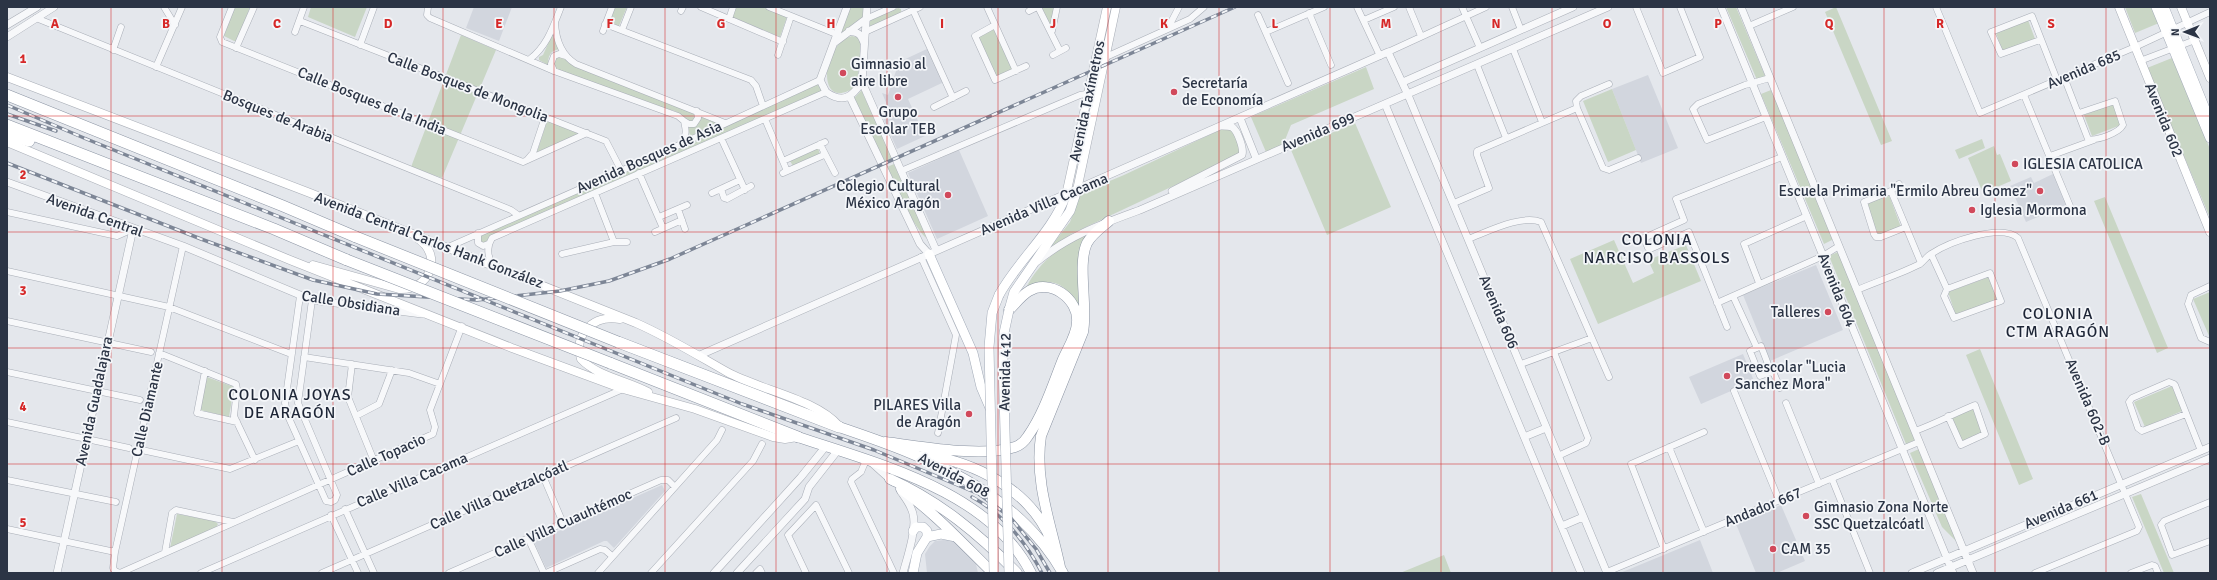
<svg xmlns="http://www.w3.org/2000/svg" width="2217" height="580" font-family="Signika,sans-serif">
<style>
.built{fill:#d2d6de}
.green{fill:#c9d6c5}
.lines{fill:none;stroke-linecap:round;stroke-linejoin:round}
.minor-casing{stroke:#a9aeb7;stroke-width:7}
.tertiary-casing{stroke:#a9aeb7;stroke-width:8}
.secondary-casing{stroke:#a9aeb7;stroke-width:9}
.primary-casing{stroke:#a3abb8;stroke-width:10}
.trunk-casing{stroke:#8b94a3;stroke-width:11}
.motorway-casing{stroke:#8b94a3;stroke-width:12}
.minor{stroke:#f7f8fa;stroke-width:6}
.tertiary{stroke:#f7f8fa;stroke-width:7}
.secondary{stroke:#fff;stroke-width:8}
.primary{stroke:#fff;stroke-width:9}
.trunk{stroke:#fff;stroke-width:10}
.motorway{stroke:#fff;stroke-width:11}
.rail-casing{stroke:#7d8696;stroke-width:3.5}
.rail{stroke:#f4f6f9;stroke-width:2;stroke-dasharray:6;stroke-linecap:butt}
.primary-bridge-casing{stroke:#a3abb8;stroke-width:10;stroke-linecap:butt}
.motorway-bridge-casing{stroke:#8b94a3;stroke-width:12;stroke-linecap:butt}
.primary-bridge{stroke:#fff;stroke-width:9}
.motorway-bridge{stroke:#fff;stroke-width:11}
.grid{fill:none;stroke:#d62828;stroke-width:1;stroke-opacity:0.55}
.poi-dot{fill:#d1495b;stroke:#f4f6f9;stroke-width:1.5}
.labels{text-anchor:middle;stroke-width:3.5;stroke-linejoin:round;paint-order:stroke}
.poi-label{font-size:15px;fill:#2b3445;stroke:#f4f6f9;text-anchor:start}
.street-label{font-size:15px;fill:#2b3445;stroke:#f4f6f9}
.neighbourhood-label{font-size:16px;letter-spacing:1px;fill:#1d2536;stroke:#f4f6f9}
.grid-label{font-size:13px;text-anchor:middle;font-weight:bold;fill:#d62828;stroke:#f4f6f9;stroke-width:3.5;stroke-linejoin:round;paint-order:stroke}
</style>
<rect width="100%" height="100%" fill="#e4e7ec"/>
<path class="built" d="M474,7H512L499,41L466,28Z
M929,48L944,82L908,99L925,136L897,149L879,109L887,105L882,93L888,95L899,62Z
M1648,75L1678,148L1641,163L1612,89Z
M959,150L988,216L937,239L908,173Z
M2055,173L2068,204L2026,222L2010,186L2031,177L2034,183Z
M1816,265L1843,330L1770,361L1743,295Z
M1743,354L1754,381L1701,404L1689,377Z
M662,485L665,491L614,548L607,541H604L546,568L534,542Z
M1781,505L1805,561L1777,573H1756L1736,524Z
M944,540H951L965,550L976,564L978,573H927L925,554L930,546L935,541Z
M1700,540L1713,573H1620Z"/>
<path class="green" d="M235,7H250L237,41H234L224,36Z
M311,7H367L355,37L308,17Z
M614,7H627L619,26L608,22Z
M735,7C753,7 772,6 787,17L780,37L732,17Z
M849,7H864L863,17L839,36Z
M1045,7H1055L1052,23L1049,25L1041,9Z
M1726,7H1736L1765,76L1757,80Z
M1836,7L1892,141L1881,145L1825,12Z
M2125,7H2153L2159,23L2135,33Z
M898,8L901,9V14L868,28L867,22Z
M2028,20L2035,39L2003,52L1996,33Z
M996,27L1015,71L997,79L977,36Z
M461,35L496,50L442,178L411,167Z
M552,35L559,49C550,51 548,56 548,65L539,60V57L543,55Z
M852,36L857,37L860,42C860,55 860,71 856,83C855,87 851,90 848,91C817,105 822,44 852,36Z
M558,57L564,58L573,66L693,113L696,117L694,121H688C683,116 676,109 668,110L554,68L553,61Z
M2172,58L2210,149V218L2147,68Z
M1366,67L1374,89L1291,125L1283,145L1266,152L1251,117Z
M819,83L822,91L496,234L489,237L486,244L482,245L478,236Z
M863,89V94L893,158L884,163L854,98Z
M1612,89L1636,150L1608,162L1583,101Z
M1771,90L1834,239L1824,244L1761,94Z
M2113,104L2121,125L2092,136L2084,115Z
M702,116L719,124L690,136L688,127L696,125Z
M547,121L580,134L537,152Z
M1355,123L1391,207L1327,235L1291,150Z
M1226,127L1233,129L1241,152L1237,156L1071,234L1048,250L1070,222L1081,193L1124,175Z
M1982,139L1985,148L1959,159L1955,150Z
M1994,146L1997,155L2000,154L2011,181L1983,193L1968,158Z
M818,148L820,154L793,166L790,161Z
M894,164L925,232L926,238C910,221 896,189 887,167Z
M1889,195L1901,227L1878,235L1866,204Z
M2105,197L2168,348L2157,353L2094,201Z
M1092,231L1082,308L1078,310C1069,284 1051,275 1026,288C1041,258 1063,246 1092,231Z
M1614,240L1633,283L1654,273L1648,260L1686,245L1701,281L1598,324L1570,259Z
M1838,252L1915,440L1906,444L1829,256Z
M1989,277L1997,300L1956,316L1948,292Z
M2210,292V338L2193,299Z
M1980,349L2033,479L2019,485L1966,355Z
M207,377L234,387L229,417L200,410Z
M2172,386L2182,411L2145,427L2134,402Z
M1974,407L1984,433L1961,442L1950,417Z
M1919,449L1956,541L1942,527L1910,453Z
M2141,494L2174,573H2164L2132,497Z
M177,514L215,521L218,524L216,528L170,548Z
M1444,555L1451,573H1400Z"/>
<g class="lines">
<g class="minor-casing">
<path id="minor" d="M164,7L175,25
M232,7L220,37L222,42L523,162L587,133
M428,7L427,15L430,18L554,71L678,116L684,121C686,130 687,135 682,143
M701,7L783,42
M769,7L836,34
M987,7L1016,71
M1038,7L1060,51
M1357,7L1380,56
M1409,7L1421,36
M1462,7L1480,48
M1512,7L1521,30
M1636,7L1663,73L1700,57L1680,7
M1936,7L1980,113L2135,47L2210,12
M913,10L953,98
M681,11L683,7
M1029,11L1037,7
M1309,13L1331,65
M1258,15L1288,83
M36,18L511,210L518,215
M729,19L733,7
M866,19L893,7
M1364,20L1394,7
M300,21L606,141L621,170
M555,23C556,40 561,55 576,64L725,123
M605,24L751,80L756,86L763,106
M995,25L975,36L995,80L1026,66
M1749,26L1793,7
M1168,28L1179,7
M622,30L631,7
M603,31L612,7
M1052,31L1057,7
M295,32L304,7
M865,32L920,7
M1266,32L1324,7
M2040,40L2001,54L1991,32L2032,16L2057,80
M360,45L374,7
M236,48L254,7
M1513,49L1542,122
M113,50L121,27
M1388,52L1486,7
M778,55L791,16
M1053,55L1066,48
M1106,57L1190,19L1204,7
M530,59C547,46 553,27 561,7
M2140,61L2195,40
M1477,65L1506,138
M156,67L182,7
M554,71L551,64L554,56L559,54L566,56
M2064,77L2088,139C2097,141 2119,133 2123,125L2115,101L2079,113
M1609,84L1581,96L1576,101L1577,108L1603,168L1609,170L1638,158
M2024,95L2070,206
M934,107L966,91
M1766,117L1707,140L1693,109L1698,104L1745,85L1770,78
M765,119L787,171
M684,121L689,124H694L698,118L697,111
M721,138L745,190
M820,144L835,173
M2050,156L2094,140
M527,160L533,153L545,117
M783,161L825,142
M901,171L1080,95L1098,92
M639,173L663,228
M783,173L824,155
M1899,184L1891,191L1921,263
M721,189L724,198L727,199L751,186
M1891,191L1864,202L1874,234L1876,237H1881L1906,227
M595,193L614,242
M712,193L740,180
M1454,203L1489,188L1477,155V151L1577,108
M678,209L685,229
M7,212L117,236L133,229
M659,217L687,205
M655,232L682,220
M478,233V243L483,246L488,244
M1468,239C1487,232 1522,214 1541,222L1609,377
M183,246L115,552L113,568L115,571L120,573L433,434L435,427L430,410L462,326
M446,248L666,151L820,80
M562,254L614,242H627
M1931,254L1947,289
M921,257L956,335L938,433
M492,266C488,255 486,248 492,238L826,92
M7,271L169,307L291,354
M1990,273L2001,301L1954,318L1944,296L1947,289Z
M1759,283L1744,244L1807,216
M2210,286L2191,295L2188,304L2201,338L2210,342
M1857,290C1878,281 1900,274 1920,264C1924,261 1927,256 1931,254C1949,242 2001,223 2018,238L2139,527L2137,531L2035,573
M300,296L285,403L288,416L326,501L331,502L335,500L337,495L298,403L312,300
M1733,296L1757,348
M1717,303L1823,256L1839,246
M7,321L151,352
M1727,327L1689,232L1650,249L1648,248L1644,238L1684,220L1676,199L1782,157
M1761,346L1771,372L1760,376L1750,351Z
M1554,352L1588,438L1586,443L1558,456
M159,353L236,384L237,389L234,416L255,460
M304,357L409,373L440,384
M352,364L348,397L374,461
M1521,364L1592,338
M205,371L197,413L237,422
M7,372L140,400
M1771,372L1774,374L1780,388
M1734,391L1779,500
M1786,403L1819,484
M2186,414L2142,431L2138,428L2129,402L2132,398L2169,382L2174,384L2175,385L2201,451
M356,416L379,404L392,370
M7,422L129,448
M1915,431C1935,424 1955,413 1975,405L1985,434L1961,445L1948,416
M1669,447L1704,532
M137,449L230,469L299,441
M866,460L861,472L852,479L851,482L894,573
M543,476L563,523
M1832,479L1870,573
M7,480L116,502
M2210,502L2164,521L2161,525L2172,555L2210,541
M345,509L374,573
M331,515L358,573
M7,529L115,552
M528,538L544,573
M1664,549L1631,464L1704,432
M165,552L172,513L176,510L233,522
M1607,572L1919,442
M201,573L623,389
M322,573L676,418
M449,573L661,480H668L675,487
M546,573L600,549L605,550L612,556
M598,573L717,440L722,430
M651,573L753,461L762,444
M756,573L760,569L762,573
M806,573L788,535L816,505L849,573
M2131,573L2152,565L2155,566L2158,573"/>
</g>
<g class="tertiary-casing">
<path id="tertiary" d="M847,7L820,80L826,92C843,104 852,97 862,82
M867,7L862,82L936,250
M1721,7L1953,573
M1741,7L1973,573
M7,25L37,7
M849,31C858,32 861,34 864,43
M7,37L54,7
M834,43L866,19
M1403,82L1573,7
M850,97L920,244L929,254
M1385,104L1581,573
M1240,118L1256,158
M7,182L183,246L312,300L422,314
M1172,191L1242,155C1244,149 1238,131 1232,127C1229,126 1225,126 1222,126
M1038,261C1070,235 1102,224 1140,210L1608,7
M700,355L1388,52L1408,95L1607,573
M1524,437L1546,428
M873,464L893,482
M901,492C906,499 911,505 913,514C917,529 907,558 903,573
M1562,526L1583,517
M57,573L133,229
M714,573L801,477L826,446
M737,573L805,499L809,487L838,450
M1912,573L2210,447
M1937,573L2210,458"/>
</g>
<g class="secondary-casing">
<path id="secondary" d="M2119,7L2210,232
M2181,7L2210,78
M7,77L310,193L636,323C668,337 697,355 727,372C760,390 816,399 839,426
M7,142L290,260L512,348L623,389L695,409L773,437L785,439L797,437
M1077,190L1116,7
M1066,195L1107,7
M313,265L399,289C430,291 444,255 417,238
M620,319C594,314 573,334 581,359C598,377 626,380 648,392"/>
</g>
<g class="primary-casing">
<path id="primary" d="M2156,7L2210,138
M2164,7L2210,121
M929,254L973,353L981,387L990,408
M999,295C1018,260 1052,233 1066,195
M1009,310L1014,292L1070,211L1077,190
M913,531L916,527H923L927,531V537
M913,573L917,553L927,537L941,534L956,537"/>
</g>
<g class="trunk-casing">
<path id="trunk" d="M839,427C925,456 1016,490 1063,573
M798,437C878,464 990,491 1031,573
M885,442C920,446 982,458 1015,447C1021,445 1025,441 1028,436C1044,413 1053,384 1063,359C1068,348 1077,334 1077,322C1079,299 1050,278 1029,291C1022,295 1015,304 1009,310
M924,455C976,462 1030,490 1051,540
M890,479C939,501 979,534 1017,573
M901,489C935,513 963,544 993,573
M1060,567C1051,524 1034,481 1041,436L1083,332C1088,306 1077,264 1087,243C1092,234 1101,228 1109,221"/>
</g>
<g class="motorway-casing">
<path id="motorway" d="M7,95L283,206L356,237
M7,125L274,229L347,260
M7,134L29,141
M618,342L839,427
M610,363L798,437"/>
</g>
<use href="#minor" class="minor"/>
<use href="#tertiary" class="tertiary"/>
<use href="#secondary" class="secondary"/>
<use href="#primary" class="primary"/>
<use href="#trunk" class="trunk"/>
<use href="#motorway" class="motorway"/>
<g class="rail-casing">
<path id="rail" d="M7,105L84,138L742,404L874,450L955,484L979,494L1010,517L1036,549L1050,573
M7,114L56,131
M7,163L201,239L313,280L377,294L477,300L560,291L609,281L670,259L1235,7
M972,497C1002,513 1026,542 1042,573"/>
</g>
<use href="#rail" class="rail"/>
<g class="primary-bridge-casing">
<path id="primary-bridge" d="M994,573L989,347L992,313L999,295
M1009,573L1003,360L1004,333L1009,310"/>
</g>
<g class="motorway-bridge-casing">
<path id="motorway-bridge" d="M356,237L618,342
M347,260L610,363"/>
</g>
<use href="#primary-bridge" class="primary-bridge"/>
<use href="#motorway-bridge" class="motorway-bridge"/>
</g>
<path class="grid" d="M111,7V573M222,7V573M333,7V573M443,7V573M554,7V573M665,7V573M776,7V573M887,7V573M998,7V573M1108,7V573M1219,7V573M1330,7V573M1441,7V573M1552,7V573M1663,7V573M1774,7V573M1884,7V573M1995,7V573M2106,7V573M7,116H2210M7,232H2210M7,348H2210M7,464H2210"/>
<g class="poi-dot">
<circle cx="843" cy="73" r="4"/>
<circle cx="1174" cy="92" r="4"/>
<circle cx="898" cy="97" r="4"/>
<circle cx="2015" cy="164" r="4"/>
<circle cx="2040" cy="191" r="4"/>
<circle cx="948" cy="195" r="4"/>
<circle cx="1972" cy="210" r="4"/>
<circle cx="1828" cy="312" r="4"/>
<circle cx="1727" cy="376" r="4"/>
<circle cx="969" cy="414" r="4"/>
<circle cx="1806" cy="516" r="4"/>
<circle cx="1773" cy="549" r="4"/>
</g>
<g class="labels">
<g class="poi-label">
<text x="851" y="69">Gimnasio al<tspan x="851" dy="17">aire libre</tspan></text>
<text x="1182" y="88">Secretaría<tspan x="1182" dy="17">de Economía</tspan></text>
<text x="898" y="117" text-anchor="middle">Grupo<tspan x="898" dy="17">Escolar TEB</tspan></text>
<text x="2023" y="169">IGLESIA CATOLICA</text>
<text x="940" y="191" text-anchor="end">Colegio Cultural<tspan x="940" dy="17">México Aragón</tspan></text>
<text x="2032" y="196" text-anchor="end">Escuela Primaria "Ermilo Abreu Gomez"</text>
<text x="1980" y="215">Iglesia Mormona</text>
<text x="1820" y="317" text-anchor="end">Talleres</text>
<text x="1735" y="372">Preescolar "Lucia<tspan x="1735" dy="17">Sanchez Mora"</tspan></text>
<text x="961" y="410" text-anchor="end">PILARES Villa<tspan x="961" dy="17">de Aragón</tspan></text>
<text x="1814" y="512">Gimnasio Zona Norte<tspan x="1814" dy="17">SSC Quetzalcóatl</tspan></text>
<text x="1781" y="554">CAM 35</text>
</g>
<g class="street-label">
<text transform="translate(2084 69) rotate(-23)" y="5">Avenida 685</text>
<text transform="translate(468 87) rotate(21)" y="5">Calle Bosques de Mongolia</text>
<text transform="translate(372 101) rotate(22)" y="5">Calle Bosques de la India</text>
<text transform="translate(1087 101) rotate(-78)" y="5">Avenida Taxímetros</text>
<text transform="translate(278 116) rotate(22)" y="5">Bosques de Arabia</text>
<text transform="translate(2164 120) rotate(68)" y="5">Avenida 602</text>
<text transform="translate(1318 132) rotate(-23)" y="5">Avenida 699</text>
<text transform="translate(649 157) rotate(-24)" y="5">Avenida Bosques de Asia</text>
<text transform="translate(1044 204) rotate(-23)" y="5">Avenida Villa Cacama</text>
<text transform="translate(95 215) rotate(20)" y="5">Avenida Central</text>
<text transform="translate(429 240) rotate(21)" y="5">Avenida Central Carlos Hank González</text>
<text transform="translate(1837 290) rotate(68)" y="5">Avenida 604</text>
<text transform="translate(351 303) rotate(9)" y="5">Calle Obsidiana</text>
<text transform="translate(1499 312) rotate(67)" y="5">Avenida 606</text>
<text transform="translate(1005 372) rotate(-89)" y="5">Avenida 412</text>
<text transform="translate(94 401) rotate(-78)" y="5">Avenida Guadalajara</text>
<text transform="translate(2088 402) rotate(67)" y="5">Avenida 602-B</text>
<text transform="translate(147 409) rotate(-77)" y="5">Calle Diamante</text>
<text transform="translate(386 455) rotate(-24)" y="5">Calle Topacio</text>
<text transform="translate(954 475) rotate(28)" y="5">Avenida 608</text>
<text transform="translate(412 480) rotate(-23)" y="5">Calle Villa Cacama</text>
<text transform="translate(499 495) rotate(-24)" y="5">Calle Villa Quetzalcóatl</text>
<text transform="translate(1763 507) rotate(-22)" y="5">Andador 667</text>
<text transform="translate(2061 509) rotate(-23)" y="5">Avenida 661</text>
<text transform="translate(563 523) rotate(-24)" y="5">Calle Villa Cuauhtémoc</text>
</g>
<g class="neighbourhood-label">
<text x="1657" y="245">COLONIA<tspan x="1657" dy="18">NARCISO BASSOLS</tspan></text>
<text x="2058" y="319">COLONIA<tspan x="2058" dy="18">CTM ARAGÓN</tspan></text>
<text x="290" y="400">COLONIA JOYAS<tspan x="290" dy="18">DE ARAGÓN</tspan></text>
</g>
</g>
<g class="grid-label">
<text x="55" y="28">A</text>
<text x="166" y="28">B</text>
<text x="277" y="28">C</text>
<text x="388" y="28">D</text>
<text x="499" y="28">E</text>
<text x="610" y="28">F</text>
<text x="721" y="28">G</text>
<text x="831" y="28">H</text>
<text x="942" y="28">I</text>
<text x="1053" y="28">J</text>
<text x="1164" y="28">K</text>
<text x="1275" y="28">L</text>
<text x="1386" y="28">M</text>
<text x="1496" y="28">N</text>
<text x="1607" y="28">O</text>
<text x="1718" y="28">P</text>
<text x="1829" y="28">Q</text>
<text x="1940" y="28">R</text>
<text x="2051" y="28">S</text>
<text x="23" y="63">1</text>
<text x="23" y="179">2</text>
<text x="23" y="295">3</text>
<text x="23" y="411">4</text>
<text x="23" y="527">5</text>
</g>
<rect width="2217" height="580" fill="none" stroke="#2b3445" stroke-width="16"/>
<g transform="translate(2185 32) rotate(269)" stroke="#f4f6f9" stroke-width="3" paint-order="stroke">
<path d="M0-3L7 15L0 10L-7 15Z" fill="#2b3445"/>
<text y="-6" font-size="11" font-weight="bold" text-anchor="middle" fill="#2b3445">N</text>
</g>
</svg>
